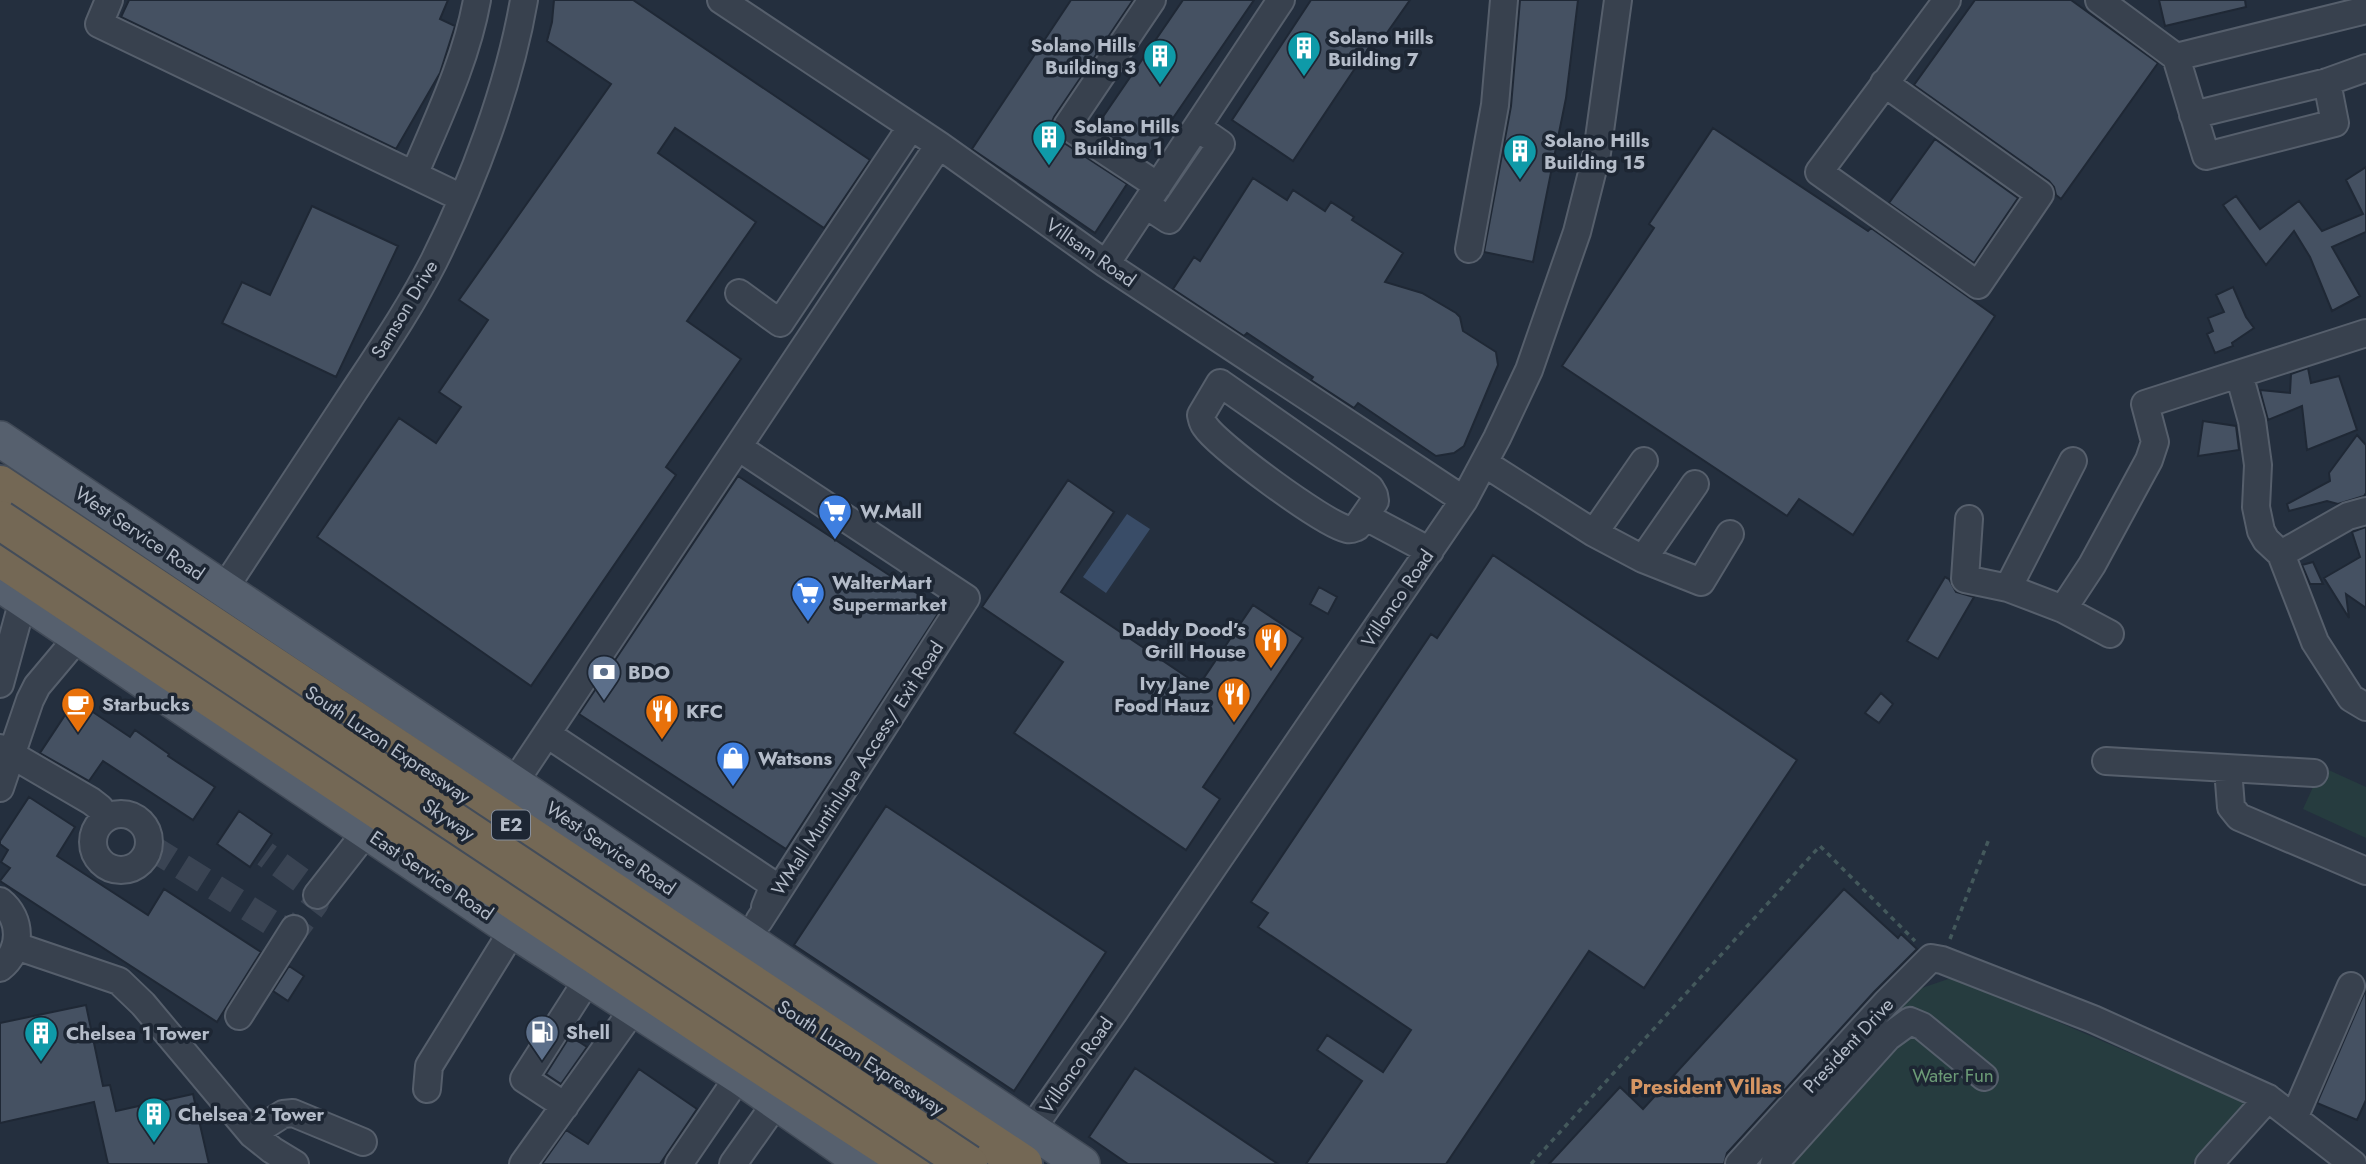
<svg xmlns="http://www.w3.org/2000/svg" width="2366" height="1164" font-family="Jost,sans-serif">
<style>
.green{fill:#263c3f}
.water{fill:#394c67}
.building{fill:#455162;stroke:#1f2835;stroke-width:2}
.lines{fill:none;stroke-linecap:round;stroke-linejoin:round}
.minor-tunnel{stroke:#3a4453;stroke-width:26;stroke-dasharray:26 13;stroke-linecap:butt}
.minor-casing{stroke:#565f6c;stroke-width:30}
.major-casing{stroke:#414a57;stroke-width:38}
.highway-casing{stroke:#434c59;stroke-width:42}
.path{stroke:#44595c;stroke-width:3.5;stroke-dasharray:5 5;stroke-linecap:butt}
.minor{stroke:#38414e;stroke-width:26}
.major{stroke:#56606e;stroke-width:35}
.highway{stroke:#746855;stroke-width:38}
.highway-bridge-casing{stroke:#434c59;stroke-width:42;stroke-linecap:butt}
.highway-bridge{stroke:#746855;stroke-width:38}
.labels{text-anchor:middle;stroke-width:7;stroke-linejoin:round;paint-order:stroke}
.shield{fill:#1d2633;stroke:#878f9c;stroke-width:2}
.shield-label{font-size:18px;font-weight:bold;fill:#b4bcc9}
.poi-label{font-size:19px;font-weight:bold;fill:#b4bcc9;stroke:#1d2633;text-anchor:start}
.street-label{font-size:19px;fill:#b4bcc9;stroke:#1d2633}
.park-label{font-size:19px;fill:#6b9a76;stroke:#1d2633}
.neighbourhood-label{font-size:21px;font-weight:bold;fill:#d59563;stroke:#1d2633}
</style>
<rect width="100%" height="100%" fill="#242f3e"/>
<path class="green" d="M2322,767L2366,787V838L2303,809Z
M1954,977L2248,1104L2192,1164H1751L1916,990Z"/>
<path class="water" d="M1127,514L1150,529L1106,593L1083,577Z"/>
<path class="building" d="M129,0H448L440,19L455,26L440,73L396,149L121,17Z
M554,0H633L870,160L824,228L675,128L658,153L756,222L687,321L741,359L666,467L676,475L531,686L317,537L399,418L436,443L461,407L439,392L488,320L459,300L611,84L547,41L552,22Z
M1071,0H1133L1054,117L1051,124V133L1058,139L1127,184L1095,233L972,149Z
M1183,0H1254L1145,159L1096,127Z
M1311,0H1410L1384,37L1378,34L1293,161L1232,120Z
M1520,0H1578L1566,98L1533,262L1484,252L1511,106Z
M1975,0H2071L2158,63L2061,199L2056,195L2054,187L2049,181L1914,85Z
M2159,0H2245L2246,7L2165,26Z
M1713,128L1868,231L1871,228L1995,316L1853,535L1799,499L1787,516L1562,366L1654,228L1649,224Z
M1935,139L2018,198L1974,263L1889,203Z
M2366,167V232L2332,247L2360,296L2332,311L2310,257L2294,231L2266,265L2223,205L2236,196L2260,229L2299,201L2322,231L2363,214L2346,180Z
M1253,178L1287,200L1293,190L1325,211L1331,202L1354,217L1352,220L1403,253L1385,282L1422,293L1456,313L1460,317L1463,331L1496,352L1498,365L1464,446L1454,453L1436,456L1358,403L1354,408L1311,380L1313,377L1247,333L1244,336L1173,289L1194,257L1200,261Z
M312,206L398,246L336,377L222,323L242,282L270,295Z
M2233,287L2246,317L2254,328L2232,343L2233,346L2215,353L2207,334L2213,331L2208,318L2224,312L2216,295Z
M2308,368L2311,383L2339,376L2357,430L2307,450L2302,406L2268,420L2260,390L2290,393L2291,374Z
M2203,421L2236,426L2239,450L2198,456Z
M2357,435L2366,445V493L2364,496L2338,504L2327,501L2289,511L2287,504L2330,481L2329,473Z
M738,476L941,609L786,849L579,714Z
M1068,480L1114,512L1061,592L1199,685L1253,605L1303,638L1203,787L1220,799L1186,850L1014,733L1063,662L982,607Z
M2366,527V608L2346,594L2349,618L2324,578L2360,557L2352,532Z
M1493,555L1797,760L1644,988L1589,951L1446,1164H1306L1362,1081L1317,1050L1327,1035L1383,1072L1411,1030L1258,927L1268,913L1251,902L1431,634L1437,638Z
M2313,562L2323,584H2310L2302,565Z
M1945,577L1949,579L1956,592L1974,597L1938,659L1907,641Z
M1319,587L1337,597L1328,614L1310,604Z
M1881,693L1893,704L1879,723L1865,713Z
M75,700L130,737L135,730L169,754L168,756L215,787L193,820L103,761L89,781L40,753Z
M29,797L75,827L57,856L148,915L164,889L261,952L217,1022L0,881L10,868L1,862L8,850L0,844V841Z
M886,806L1106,952L1014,1091L794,945Z
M239,811L272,834L250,867L217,844Z
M1844,889L1898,938L1901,934L1917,949L1874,992L1727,1153L1724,1164H1549L1620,1087L1643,1109Z
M289,966L304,976L288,1001L273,991Z
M2366,989V1100L2357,1120L2317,1103Z
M86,1005L103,1086L110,1085L116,1111L193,1094L209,1164H108L94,1102L0,1123V1023Z
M570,1036L587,1047L561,1084L546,1074Z
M1135,1068L1278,1164H1128L1089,1137Z
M639,1069L697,1109L660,1164H542L566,1130L588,1144Z"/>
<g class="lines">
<path class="minor-tunnel" d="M149,846L278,927L290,930L298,927L316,903V891L265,854"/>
<g class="minor-casing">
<path id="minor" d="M109,0L99,24L462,198
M721,0L939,145L1106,264L1464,500
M1152,0L1067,126L1158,186
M2099,0L2176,57L2206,156L2335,123L2327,82
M2176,57L2366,10
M1884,83L2040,194L1978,285L1819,172L1947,0
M2193,115L2327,82L2366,68
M414,175C438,118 466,61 477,0
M1146,205L1169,220L1221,144L1198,128
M1469,249L1495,105L1504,0
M1106,264L1281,0
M739,293L780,323L911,127
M2239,374L2252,421L2258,465L2256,507L2261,531L2266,540L2281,554L2315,642L2351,698L2366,707
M1220,383L1370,488L1374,495L1375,501L1357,527C1352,529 1352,530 1347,529C1324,524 1218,446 1205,426C1202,422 1202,419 1201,415Z
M738,447L966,598L759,921
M1484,463L1594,533L1643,559L1701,582L1730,534
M1366,517L1430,551
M1969,519L1965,579L2008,588L2063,609L2110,634
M1594,533L1644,461
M2281,554L2348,516L2366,511
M1643,559L1695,484
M2008,588L2073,461
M224,589C265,527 306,464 347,402C377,356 409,310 434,261C473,182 509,87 524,0
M2063,609L2092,565L2149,460L2155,442L2145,404L2366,333
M0,684L23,600
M547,734L774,885L765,907
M0,748L91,801L100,808L106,818
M2106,761L2314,773
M2228,769L2231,807L2239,817L2366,871
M514,783L939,145
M0,788L30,700L37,686L79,636
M93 842a28 28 0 1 1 56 0a28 28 0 1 1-56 0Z
M317,895L367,831
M0,901C23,919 22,951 0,968
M16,946L119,981L143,1004L252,1134L272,1150L295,1164
M239,1016L294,929
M427,1089L429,1066L513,930
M565,1106L524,1079L588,979
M2294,1118L2351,986
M1031,1130L1114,1012L1464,500L1497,438L1529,370L1577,232L1597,153L1618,0
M252,1134L283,1114L293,1113L363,1142
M523,1164L635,1007
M679,1164L739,1076
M733,1164L776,1103
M1739,1164L1886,1003L1931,958L1942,960L2093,1019L2268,1098L2353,1164
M1774,1164L1888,1037L1910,1021L1922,1026L1984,1077
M2209,1164L2268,1098"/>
</g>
<g class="major-casing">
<path id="major" d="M0,439L1082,1164
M0,584L513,930L739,1076L865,1164"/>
</g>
<g class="highway-casing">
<path id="highway" d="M0,485L1023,1164
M0,557L723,1040L913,1164"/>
</g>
<path class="path" d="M1950,939L1989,839
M1531,1164L1820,846L1915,941"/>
<use href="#minor" class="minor"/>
<use href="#major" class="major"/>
<use href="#highway" class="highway"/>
<g class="highway-bridge-casing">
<path id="highway-bridge" d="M0,520L968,1164"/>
</g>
<use href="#highway-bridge" class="highway-bridge"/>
</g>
<defs>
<g id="building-pin" transform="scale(1.75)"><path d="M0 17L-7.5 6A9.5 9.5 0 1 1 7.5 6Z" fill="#0f9aa8" stroke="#1d2633"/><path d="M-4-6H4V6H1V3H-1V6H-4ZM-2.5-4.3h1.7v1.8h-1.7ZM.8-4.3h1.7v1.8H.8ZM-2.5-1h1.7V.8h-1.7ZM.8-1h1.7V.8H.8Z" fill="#fff"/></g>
<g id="supermarket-pin" transform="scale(1.75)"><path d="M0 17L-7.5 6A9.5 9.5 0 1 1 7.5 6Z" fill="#3f7fe0" stroke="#1d2633"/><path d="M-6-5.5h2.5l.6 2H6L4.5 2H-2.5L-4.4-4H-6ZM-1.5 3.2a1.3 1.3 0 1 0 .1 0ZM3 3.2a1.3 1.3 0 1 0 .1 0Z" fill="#fff"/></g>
<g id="restaurant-pin" transform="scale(1.75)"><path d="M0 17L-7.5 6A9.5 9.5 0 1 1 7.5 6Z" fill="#e8710a" stroke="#1d2633"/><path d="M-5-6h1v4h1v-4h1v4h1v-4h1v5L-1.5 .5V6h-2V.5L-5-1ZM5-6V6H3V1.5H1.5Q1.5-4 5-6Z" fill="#fff"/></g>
<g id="bank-pin" transform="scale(1.75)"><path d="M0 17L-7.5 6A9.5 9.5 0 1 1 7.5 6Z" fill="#5c6f8a" stroke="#1d2633"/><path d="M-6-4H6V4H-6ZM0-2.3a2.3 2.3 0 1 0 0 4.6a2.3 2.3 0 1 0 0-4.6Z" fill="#fff"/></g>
<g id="cafe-pin" transform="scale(1.75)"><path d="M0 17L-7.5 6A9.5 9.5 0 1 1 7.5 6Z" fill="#e8710a" stroke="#1d2633"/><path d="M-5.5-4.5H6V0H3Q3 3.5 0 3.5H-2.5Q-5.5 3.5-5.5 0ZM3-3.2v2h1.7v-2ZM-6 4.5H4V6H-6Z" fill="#fff"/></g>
<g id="shop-pin" transform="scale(1.75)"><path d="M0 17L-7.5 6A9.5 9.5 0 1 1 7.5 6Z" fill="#3f7fe0" stroke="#1d2633"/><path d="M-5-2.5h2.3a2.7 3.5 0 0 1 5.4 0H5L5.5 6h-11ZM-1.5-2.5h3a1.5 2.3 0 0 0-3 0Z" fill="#fff"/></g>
<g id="fuel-pin" transform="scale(1.75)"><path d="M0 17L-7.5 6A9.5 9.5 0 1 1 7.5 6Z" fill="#5c6f8a" stroke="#1d2633"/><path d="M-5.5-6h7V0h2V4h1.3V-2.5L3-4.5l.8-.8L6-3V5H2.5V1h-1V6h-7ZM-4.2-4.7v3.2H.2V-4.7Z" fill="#fff"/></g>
</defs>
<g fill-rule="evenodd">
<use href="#building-pin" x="1304" y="48"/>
<use href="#building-pin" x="1160" y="56"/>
<use href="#building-pin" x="1049" y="137"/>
<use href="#building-pin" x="1520" y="151"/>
<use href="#supermarket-pin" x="835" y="511"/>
<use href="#supermarket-pin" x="808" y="593"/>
<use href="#restaurant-pin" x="1271" y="640"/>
<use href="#bank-pin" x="604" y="672"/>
<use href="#restaurant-pin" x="1234" y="694"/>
<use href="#cafe-pin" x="78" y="704"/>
<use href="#restaurant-pin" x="662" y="711"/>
<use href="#shop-pin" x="733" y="758"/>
<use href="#fuel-pin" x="542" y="1032"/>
<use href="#building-pin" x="41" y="1033"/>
<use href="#building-pin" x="154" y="1114"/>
</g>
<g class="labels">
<rect class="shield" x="492" y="810.5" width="38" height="29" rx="5"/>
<g class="shield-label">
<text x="511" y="831">E2</text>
</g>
<g class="poi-label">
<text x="1328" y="44">Solano Hills<tspan x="1328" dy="22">Building 7</tspan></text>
<text x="1136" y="52" text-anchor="end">Solano Hills<tspan x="1136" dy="22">Building 3</tspan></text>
<text x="1074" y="133">Solano Hills<tspan x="1074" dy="22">Building 1</tspan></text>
<text x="1544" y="147">Solano Hills<tspan x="1544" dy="22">Building 15</tspan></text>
<text x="860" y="518">W.Mall</text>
<text x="832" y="589">WalterMart<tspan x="832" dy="22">Supermarket</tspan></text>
<text x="1246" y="636" text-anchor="end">Daddy Dood’s<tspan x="1246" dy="22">Grill House</tspan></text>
<text x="628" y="679">BDO</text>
<text x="1210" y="690" text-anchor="end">Ivy Jane<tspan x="1210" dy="22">Food Hauz</tspan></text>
<text x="102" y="711">Starbucks</text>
<text x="686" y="718">KFC</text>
<text x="758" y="765">Watsons</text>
<text x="566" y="1039">Shell</text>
<text x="66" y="1040">Chelsea 1 Tower</text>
<text x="178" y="1121">Chelsea 2 Tower</text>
</g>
<g class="street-label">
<text transform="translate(1091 252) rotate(35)" y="7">Villsam Road</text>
<text transform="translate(404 309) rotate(-59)" y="7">Samson Drive</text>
<text transform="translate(140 533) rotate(34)" y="7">West Service Road</text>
<text transform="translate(1397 598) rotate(-56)" y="7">Villonco Road</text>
<text transform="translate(388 744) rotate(34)" y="7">South Luzon Expressway</text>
<text transform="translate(857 768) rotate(-57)" y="7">WMall Muntinlupa Access/ Exit Road</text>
<text transform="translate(449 819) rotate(34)" y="7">Skyway</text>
<text transform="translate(611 848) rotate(34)" y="7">West Service Road</text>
<text transform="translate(432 875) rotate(34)" y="7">East Service Road</text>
<text transform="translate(1848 1045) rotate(-47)" y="7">President Drive</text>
<text transform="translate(861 1057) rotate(33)" y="7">South Luzon Expressway</text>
<text transform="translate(1076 1065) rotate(-55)" y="7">Villonco Road</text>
</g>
<g class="park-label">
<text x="1953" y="1082">Water Fun</text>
</g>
<g class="neighbourhood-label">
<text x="1706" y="1094">President Villas</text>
</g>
</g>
</svg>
